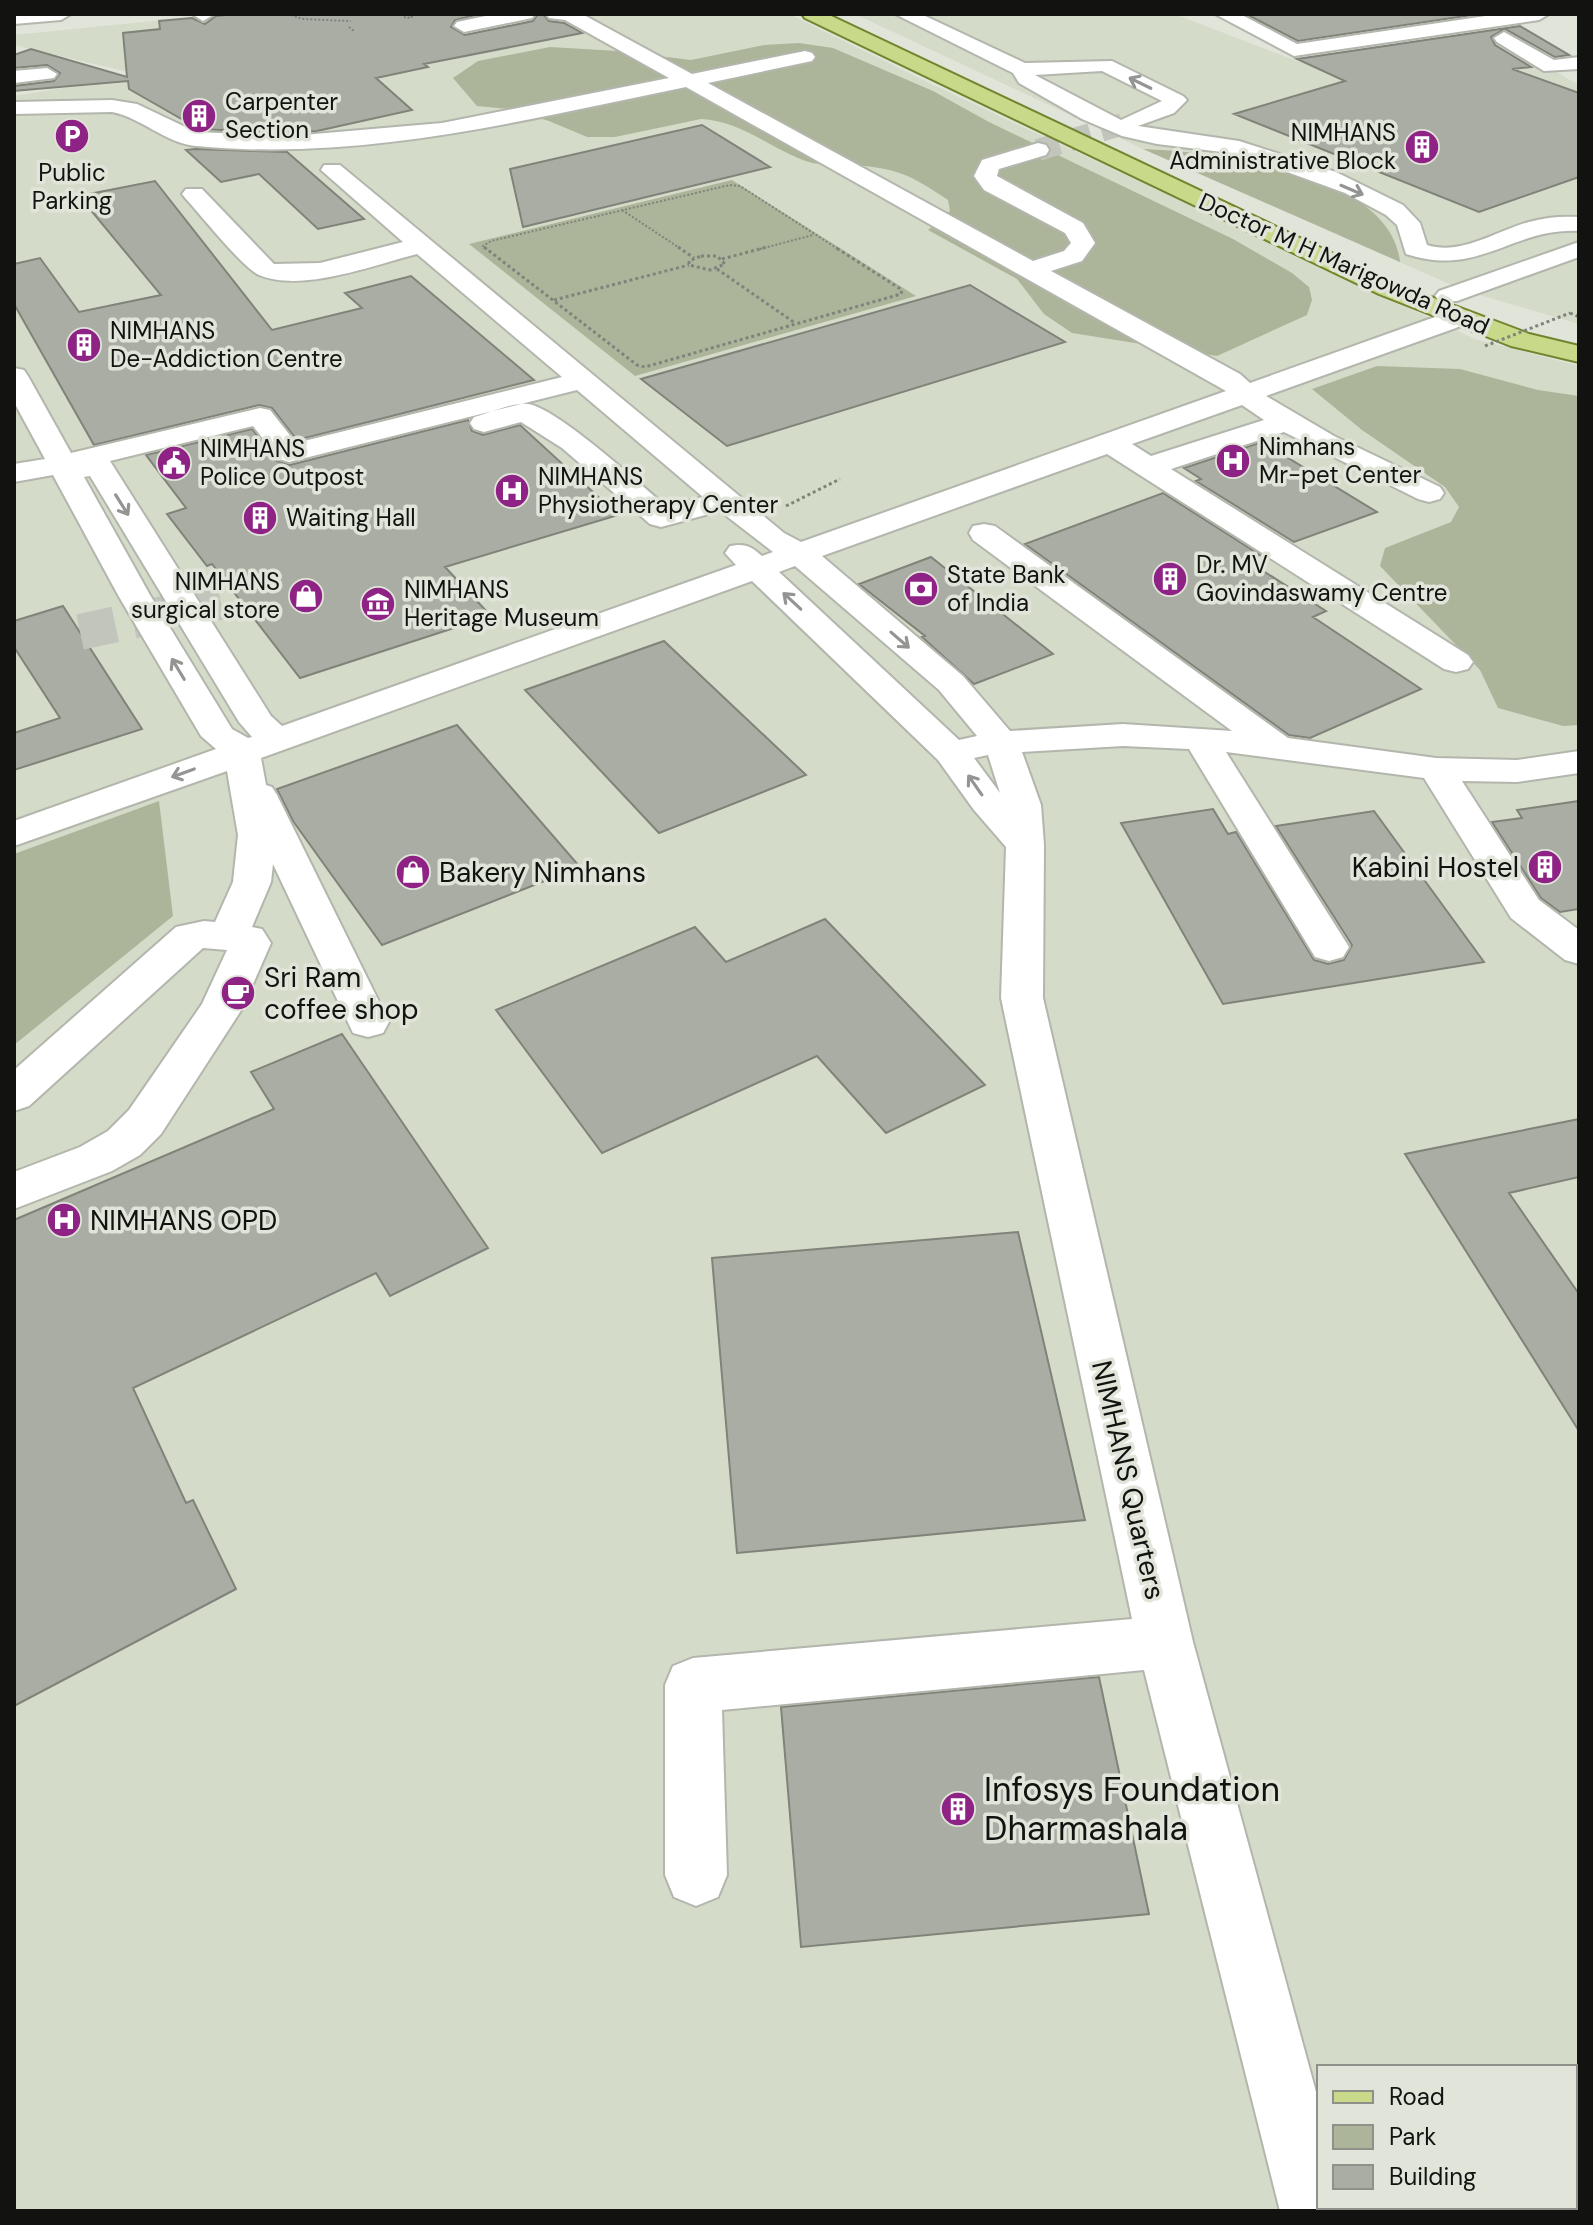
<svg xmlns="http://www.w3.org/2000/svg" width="1593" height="2225" font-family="'DM Sans',sans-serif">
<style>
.built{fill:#d5dbc9;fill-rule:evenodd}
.green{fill:#acb59a}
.building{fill:#aaada3;stroke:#808379;stroke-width:2}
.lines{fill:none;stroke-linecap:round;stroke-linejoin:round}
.minor-tunnel-far1{stroke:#c1c5bb;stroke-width:22;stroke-dasharray:22 11;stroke-linecap:butt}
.minor-tunnel{stroke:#c1c5bb;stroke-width:36;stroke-dasharray:36 18;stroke-linecap:butt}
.minor-casing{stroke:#b2b6ac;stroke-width:4}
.major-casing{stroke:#70852d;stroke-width:4}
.path-far1{stroke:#80837c;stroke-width:2;stroke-dasharray:2 2;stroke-linecap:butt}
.path{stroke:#80837c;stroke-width:3;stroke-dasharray:3 3;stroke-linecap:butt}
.minor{fill:#fff;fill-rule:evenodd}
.major{fill:#c8da8a;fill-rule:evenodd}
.path-bridge{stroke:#80837c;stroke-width:3;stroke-dasharray:3 3;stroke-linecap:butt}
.oneway{stroke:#949593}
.labels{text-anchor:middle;stroke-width:7;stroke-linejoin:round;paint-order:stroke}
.far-poi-label{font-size:24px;fill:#121310;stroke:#e0e4d9;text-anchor:start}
.far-street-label{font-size:24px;fill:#121310;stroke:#e0e4d9}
.poi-label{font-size:28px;fill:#121310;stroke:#e0e4d9;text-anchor:start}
.street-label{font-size:28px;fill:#121310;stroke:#e0e4d9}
.near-poi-label{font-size:34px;fill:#121310;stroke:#e0e4d9;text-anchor:start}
</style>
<rect width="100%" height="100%" fill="#e0e4d9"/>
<path class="built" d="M223,14H789L927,82L1475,339L1579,366V2211H14V96L141,75L14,45V35ZM1319,2067H1575V2207H1319Z
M855,14H1174L1318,69L1498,39L1579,85V324L1463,290L1143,149Z"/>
<path class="green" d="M799,43L833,48L933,91L989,122L1233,239L1292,273L1309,287L1312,300L1307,315L1217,356L1072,333L1044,314L1017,279L928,230L950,211L948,200C911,175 897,168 852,165C839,164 822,166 809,162C772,150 742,121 701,119L615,137H587L549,121L508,109L477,106L453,78L478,61L550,47L618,51L691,60L764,45Z
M1143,149C1213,152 1391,171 1400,262Z
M732,180L916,296L635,376L469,244Z
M1377,366L1460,369L1538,390L1579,396V725L1563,726L1498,708L1480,670L1380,566L1385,548L1451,522L1459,507L1445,487L1362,430L1312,389Z
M159,801L173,916L14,1045V854Z"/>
<path class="building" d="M235,14H480L455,20L451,27L465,35L533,21L538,14H543L549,21L564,23L582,33L424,64L428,67L376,78L412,110L317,131L291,133L199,129L129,89L128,81L14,91V86L54,81L60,73L47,65L14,68V55L31,49L127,77L123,33L160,29L159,21L192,18L205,24L216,16Z
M1246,14H1479L1298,41Z
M1520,26L1569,55L1555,57L1505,29L1491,37L1495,45L1531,67L1512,69L1579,93V177L1479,212L1234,114L1345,81L1297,59Z
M702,125L770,167L523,227L510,169Z
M195,149L287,152L364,219L318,229L259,174L221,182L186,150Z
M155,181L272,330L362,308L345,293L411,276L534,380L297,440L272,408L259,405L94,445L14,304V264L40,258L79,312L161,295L79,196Z
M970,285L1065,342L727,446L641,379Z
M468,420L472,431L483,435L520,425L618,515L445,567L491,616L300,678L212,564L207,566L167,514L186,508L146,455L252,429L277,461L290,465Z
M1262,442L1377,512L1294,542L1196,481L1201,479L1184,468Z
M1163,493L1260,555L1246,560L1326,611L1313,617L1421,689L1310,738L1289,735L1025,544Z
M931,557L1053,654L974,684L922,637L925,636L859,584Z
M63,606L142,729L14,770V733L60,718L14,647V621Z
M664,641L806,775L659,833L525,690Z
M457,725L580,867L382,945L293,821L277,789Z
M1579,801V909L1560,912L1541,898L1492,822L1522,818L1517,810Z
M1213,809L1228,834L1236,832L1314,960L1328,964L1344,960L1352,945L1276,826L1374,811L1484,962L1223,1004L1121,823Z
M825,919L985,1085L886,1133L817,1056L602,1153L496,1010L695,927L726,962Z
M342,1034L488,1248L390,1296L376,1273L133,1388L186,1503L193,1500L236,1589L14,1706V1220L274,1109L251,1072Z
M1579,1119V1177L1509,1193L1579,1294V1431L1405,1154Z
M1018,1232L1085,1520L737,1553L712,1258Z
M1099,1677L1149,1914L801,1947L781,1707Z"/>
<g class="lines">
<path class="minor-tunnel-far1" d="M1038,150L1130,122"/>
<path class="minor-tunnel" d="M80,632L238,598"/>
<g class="minor-casing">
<path id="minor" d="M14,14H71L61,20L14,24Z
M192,14H212L213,15L203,21Z
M495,14H535L532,18L464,32L454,26L457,22Z
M546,14H582L692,74L805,51L812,53L815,57L812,61L708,83L1033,261L1064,251L1071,243L1065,233L984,190L974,176L982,160L1038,143L1046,145L1049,150L1046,155L999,169L997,176L1083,223L1095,243L1082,261L1051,271L1240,374L1250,383L1449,312H1467L1471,318L1467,324L1266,396L1334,436L1440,487L1444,493L1440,499L1429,502L1418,499L1284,432L1171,469L1468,655L1473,662L1468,669L1456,672L1444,669L1107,454L822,556L963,676L1010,731L1123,724L1232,731L973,540L969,533L973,526L984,524L995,526L1288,738L1436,758L1517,760L1579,751V773L1517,782L1462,781L1539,900L1579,930V964L1565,960L1511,918L1424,778L1226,752L1349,947L1343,957L1329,961L1315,957L1189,749L1123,746L1022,752L1041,805L1044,845L1043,998L1193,1642L1319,2103V2207H1347L1348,2211H1280L1144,1670L722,1710L727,1875L718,1897L696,1906L674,1897L665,1875V1685L673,1666L693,1658L1132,1619L1001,998L1006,847L974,810L938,760L752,581L261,758L266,785L272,787L277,795L389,1022L383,1033L368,1037L353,1033L273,864L271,882L252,927L262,929L271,943L242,1009L161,1134L140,1155L112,1171L14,1209V1172L80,1147L108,1131L129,1110L202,1004L227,950L203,948L29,1106L14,1111V1070L176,927L204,921L215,922L233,882L238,835L227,771L14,846V821L216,749L201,736L118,595L53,475L14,482V464L45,459L14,402V368L24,370L28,376L71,453L260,408L270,410L296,443L562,377L417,254C374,265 302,293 259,275C243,268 200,214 186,199L182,194L186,189H202L274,264L320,263L403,242L321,170L324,165H340L784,533L801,542L1226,391L686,87C525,120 361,162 196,146C165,143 142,118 112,112L14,114V102L112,100L137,104L196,132L291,136L442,123L669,78L565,20L549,18ZM577,390L703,497L667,507C641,485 557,408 528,404C512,402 490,413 474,417L470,423L474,429L484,432L521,422L562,448L650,524L661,527L720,511L773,552L762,556C751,546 745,543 730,546L725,553L736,565L282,726L271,716L110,461L253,426L279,459L289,462ZM1242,405L1264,420L1151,456L1132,444ZM90,476L239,722L252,737L248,738L232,729L150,595L84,477ZM795,566L939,690L977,736L959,740L779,572ZM988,755L1000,793L974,758Z
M895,14H921L1025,63L1112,61L1183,96L1187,100L1174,113L1138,126L1239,141L1336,172L1403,205L1420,223L1427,245C1461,256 1496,231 1529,222C1546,217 1562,216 1579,217V231C1510,228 1480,278 1406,254L1397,225L1386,215L1345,193L1238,154L1157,144L1122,136L1082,119L1019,83L1013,73ZM1102,71L1162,101L1121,120L1035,75Z
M1215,14H1240L1297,44L1499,14H1549L1539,20L1294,56Z
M1504,32L1554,60L1579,57V69L1544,71L1497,42L1494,38Z
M47,68L57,74L54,78L14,83V71Z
M1579,242V257L1457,301H1439L1435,296L1439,291Z"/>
</g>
<g class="major-casing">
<path id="major" d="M802,14H827L1397,284L1529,334L1579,346V362L1511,346L1379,294L805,18Z"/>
</g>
<path class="path-far1" d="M401,14L406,18L412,17L408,14
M291,15L302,19L351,21
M349,27L355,32
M622,210L681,249
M487,249L483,246L491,241L730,185L740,186L838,249
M760,249L813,235"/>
<path class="path" d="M484,247L637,365L645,367L901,294L902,290L835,247
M678,247L694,258
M701,256H717L725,264L710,270L689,265V261Z
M722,259L767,247
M717,269L795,323
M554,300L689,265
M1570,313L1579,317
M786,506L840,479"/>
<use href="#minor" class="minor"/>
<use href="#major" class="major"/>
<path class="path-bridge" d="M1485,346L1570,313"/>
</g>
<defs><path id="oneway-shaft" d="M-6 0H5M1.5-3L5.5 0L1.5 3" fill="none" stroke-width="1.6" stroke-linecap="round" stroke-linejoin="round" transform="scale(2)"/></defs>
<g class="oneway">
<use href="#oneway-shaft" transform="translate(1140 83) rotate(-154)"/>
<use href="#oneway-shaft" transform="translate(1352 190) rotate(23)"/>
<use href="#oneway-shaft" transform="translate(122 505) rotate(58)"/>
<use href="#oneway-shaft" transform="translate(792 601) rotate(-137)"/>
<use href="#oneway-shaft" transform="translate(900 640) rotate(41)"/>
<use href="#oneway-shaft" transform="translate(178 669) rotate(-121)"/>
<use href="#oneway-shaft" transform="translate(183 773) rotate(160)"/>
<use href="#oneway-shaft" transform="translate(975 785) rotate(-125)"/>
</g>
<defs>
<g id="building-disc" transform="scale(1.8)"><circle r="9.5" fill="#8e2285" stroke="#e0e4d9"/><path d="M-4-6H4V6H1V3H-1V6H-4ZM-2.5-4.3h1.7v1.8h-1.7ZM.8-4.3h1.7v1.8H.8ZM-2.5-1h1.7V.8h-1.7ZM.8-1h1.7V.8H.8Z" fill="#fff"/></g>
<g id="parking-disc" transform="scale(1.8)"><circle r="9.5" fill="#8e2285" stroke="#e0e4d9"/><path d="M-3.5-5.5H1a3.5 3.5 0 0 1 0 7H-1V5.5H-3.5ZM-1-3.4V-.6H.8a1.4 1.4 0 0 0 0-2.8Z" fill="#fff"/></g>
<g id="hospital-disc" transform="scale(1.8)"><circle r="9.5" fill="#8e2285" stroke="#e0e4d9"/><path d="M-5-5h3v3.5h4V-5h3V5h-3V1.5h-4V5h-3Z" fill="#fff"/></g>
<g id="civic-disc" transform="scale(1.8)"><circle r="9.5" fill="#8e2285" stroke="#e0e4d9"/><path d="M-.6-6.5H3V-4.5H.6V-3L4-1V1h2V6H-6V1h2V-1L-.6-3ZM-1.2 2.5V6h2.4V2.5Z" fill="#fff"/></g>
<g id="bank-disc" transform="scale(1.8)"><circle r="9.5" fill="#8e2285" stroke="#e0e4d9"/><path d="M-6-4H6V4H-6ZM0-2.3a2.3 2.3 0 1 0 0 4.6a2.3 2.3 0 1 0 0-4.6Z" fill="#fff"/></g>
<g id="shop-disc" transform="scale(1.8)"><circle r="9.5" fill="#8e2285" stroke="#e0e4d9"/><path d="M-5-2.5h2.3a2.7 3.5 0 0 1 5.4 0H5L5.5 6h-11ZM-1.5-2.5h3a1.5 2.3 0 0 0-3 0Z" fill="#fff"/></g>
<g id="museum-disc" transform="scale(1.8)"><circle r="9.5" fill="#8e2285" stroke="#e0e4d9"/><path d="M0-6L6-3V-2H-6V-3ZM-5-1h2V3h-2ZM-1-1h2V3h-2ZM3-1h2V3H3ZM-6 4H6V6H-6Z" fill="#fff"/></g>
<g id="cafe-disc" transform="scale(1.8)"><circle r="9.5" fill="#8e2285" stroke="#e0e4d9"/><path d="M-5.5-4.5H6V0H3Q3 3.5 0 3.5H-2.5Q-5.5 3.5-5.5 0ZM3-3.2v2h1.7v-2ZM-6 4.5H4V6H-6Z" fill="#fff"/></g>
</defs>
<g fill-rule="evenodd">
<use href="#building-disc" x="199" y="116"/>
<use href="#parking-disc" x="72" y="136"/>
<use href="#building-disc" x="1422" y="147"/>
<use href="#building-disc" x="84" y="345"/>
<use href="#hospital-disc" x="1233" y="461"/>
<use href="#civic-disc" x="174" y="463"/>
<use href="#hospital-disc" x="512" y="491"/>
<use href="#building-disc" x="260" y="518"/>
<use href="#building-disc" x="1170" y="579"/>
<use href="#bank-disc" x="921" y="589"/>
<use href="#shop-disc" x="306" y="596"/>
<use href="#museum-disc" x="378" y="604"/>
<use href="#building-disc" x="1545" y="867"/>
<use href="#shop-disc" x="413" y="872"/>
<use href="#cafe-disc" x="238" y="993"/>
<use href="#hospital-disc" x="64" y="1220"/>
<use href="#building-disc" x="958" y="1809"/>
</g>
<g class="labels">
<g class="far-poi-label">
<text x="225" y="110">Carpenter<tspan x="225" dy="28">Section</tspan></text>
<text x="1396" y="141" text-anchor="end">NIMHANS<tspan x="1396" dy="28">Administrative Block</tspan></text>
<text x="72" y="181" text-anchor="middle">Public<tspan x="72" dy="28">Parking</tspan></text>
<text x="110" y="339">NIMHANS<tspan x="110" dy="28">De-Addiction Centre</tspan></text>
<text x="1259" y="455">Nimhans<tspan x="1259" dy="28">Mr-pet Center</tspan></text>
<text x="200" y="457">NIMHANS<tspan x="200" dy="28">Police Outpost</tspan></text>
<text x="538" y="485">NIMHANS<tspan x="538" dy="28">Physiotherapy Center</tspan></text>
<text x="286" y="526">Waiting Hall</text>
<text x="1196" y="573">Dr. MV<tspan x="1196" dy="28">Govindaswamy Centre</tspan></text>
<text x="947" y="583">State Bank<tspan x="947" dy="28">of India</tspan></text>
<text x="280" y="590" text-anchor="end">NIMHANS<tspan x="280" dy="28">surgical store</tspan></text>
<text x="404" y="598">NIMHANS<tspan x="404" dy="28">Heritage Museum</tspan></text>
</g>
<g class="far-street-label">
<text transform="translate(1344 264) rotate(24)" y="8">Doctor M H Marigowda Road</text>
</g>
<g class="poi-label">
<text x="1519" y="877" text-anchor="end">Kabini Hostel</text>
<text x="439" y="882">Bakery Nimhans</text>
<text x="264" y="987">Sri Ram<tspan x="264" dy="32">coffee shop</tspan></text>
<text x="90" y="1230">NIMHANS OPD</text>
</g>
<g class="street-label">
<text transform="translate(1129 1480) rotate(77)" y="10">NIMHANS Quarters</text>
</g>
<g class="near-poi-label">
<text x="984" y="1801">Infosys Foundation<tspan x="984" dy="39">Dharmashala</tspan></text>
</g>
</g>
<rect width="1593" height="2225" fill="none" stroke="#121310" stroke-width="32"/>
<rect x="1317" y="2065" width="260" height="144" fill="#e0e4d9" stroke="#8e9089" stroke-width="2"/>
<rect x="1333" y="2091" width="40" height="12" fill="#c8da8a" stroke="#8e9089" stroke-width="2"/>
<text x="1389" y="2105" font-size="24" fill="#121310">Road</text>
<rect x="1333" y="2125" width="40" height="24" fill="#acb59a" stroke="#8e9089" stroke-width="2"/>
<text x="1389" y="2145" font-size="24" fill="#121310">Park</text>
<rect x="1333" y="2165" width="40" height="24" fill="#aaada3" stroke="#8e9089" stroke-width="2"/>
<text x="1389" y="2185" font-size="24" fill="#121310">Building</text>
</svg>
